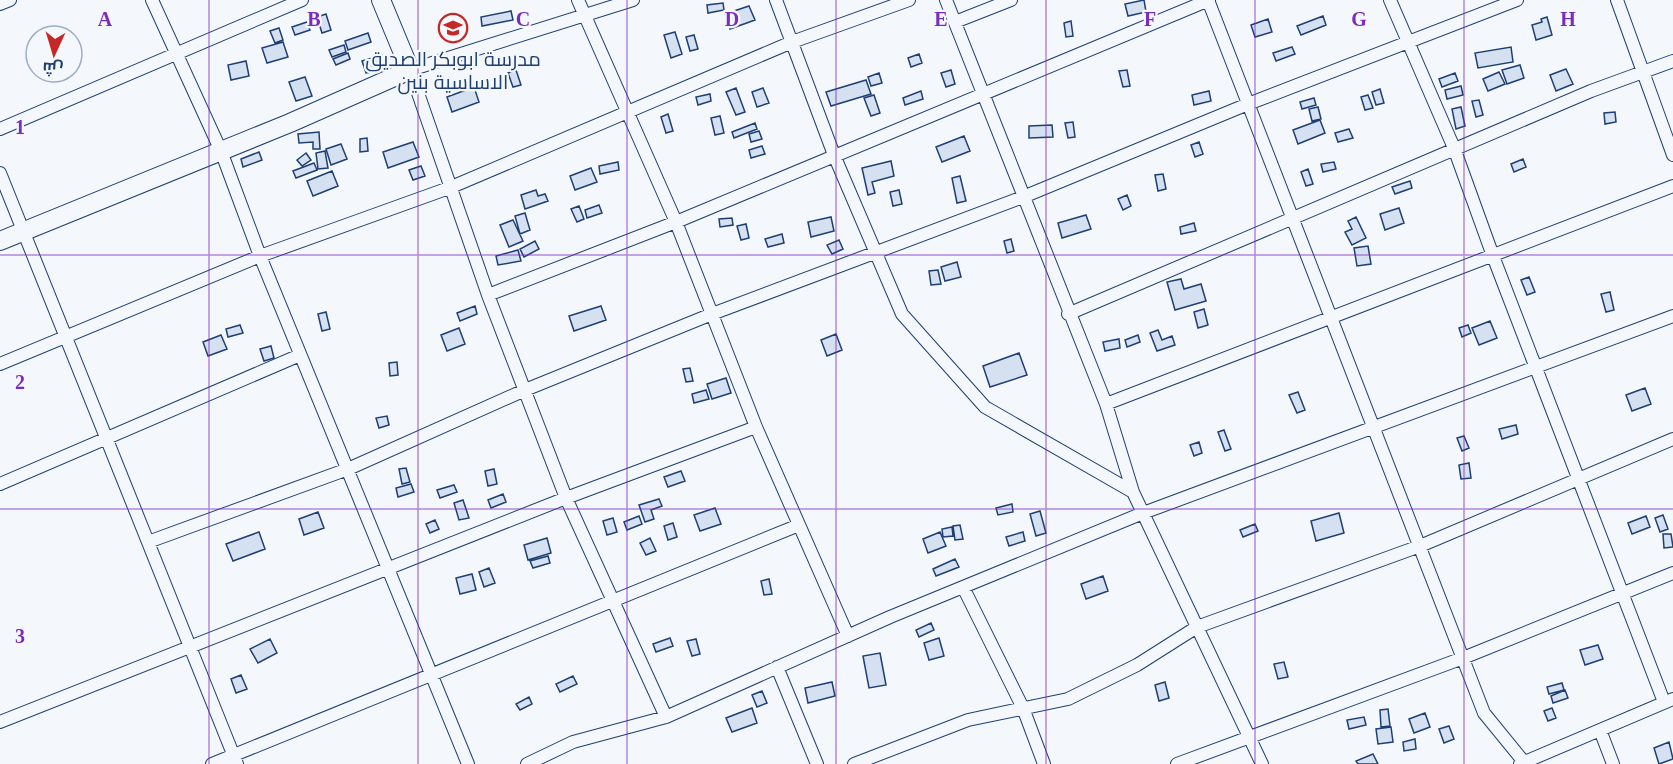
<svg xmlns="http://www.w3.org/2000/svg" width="1673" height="764" font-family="'Times New Roman',Cairo,serif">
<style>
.building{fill:#d5e0f0;stroke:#1d3f73;stroke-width:1.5}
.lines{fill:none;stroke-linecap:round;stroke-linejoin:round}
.street-casing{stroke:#1d3f73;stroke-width:14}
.secondary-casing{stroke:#1d3f73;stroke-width:20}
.street{stroke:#f4f7fb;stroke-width:12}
.secondary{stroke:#f4f7fb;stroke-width:18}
.grid{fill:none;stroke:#7b2cbf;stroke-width:1.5;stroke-opacity:0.55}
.labels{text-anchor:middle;stroke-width:4.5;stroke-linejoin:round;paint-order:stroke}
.poi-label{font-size:20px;fill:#1d3f73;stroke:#f4f7fb}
.grid-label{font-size:20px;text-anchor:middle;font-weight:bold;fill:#7b2cbf;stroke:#f4f7fb;stroke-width:4.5;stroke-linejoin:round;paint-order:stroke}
</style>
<rect width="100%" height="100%" fill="#f4f7fb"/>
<path class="building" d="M1144,0L1146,12L1128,16L1125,4Z
M723,3L724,10L708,13L707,5Z
M749,6L755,20L730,29L725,14Z
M511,11L513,20L482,26L481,17Z
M326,14L331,30L322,33L317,17Z
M1323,16L1326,25L1301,35L1297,26Z
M1547,17L1552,35L1536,40L1532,25L1542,22L1541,19Z
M1268,19L1272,32L1255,37L1251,25Z
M1071,21L1073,36L1066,37L1064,23Z
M307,22L310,30L295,35L292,27Z
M462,25L464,37L446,40L444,29Z
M279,28L283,40L275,43L270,31Z
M675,32L682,54L671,58L664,35Z
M368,33L371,42L348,50L345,41Z
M694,35L698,49L690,51L686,37Z
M283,42L288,57L267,63L262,48Z
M344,45L346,52L332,57L329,50Z
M1292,47L1295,54L1276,61L1273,53Z
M1511,47L1513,62L1478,68L1475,53Z
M348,53L350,59L336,65L333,59Z
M919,54L922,63L911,67L908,58Z
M382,55L387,70L366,73L362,61Z
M246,61L249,76L231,80L228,65Z
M1520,65L1524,78L1507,84L1502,70Z
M1566,69L1573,84L1556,91L1550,75Z
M516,70L521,85L513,87L508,73Z
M951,70L955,84L946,87L941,73Z
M1127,70L1130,86L1123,87L1119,71Z
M1499,72L1505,84L1488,91L1483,79Z
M879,73L882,83L871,86L868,77Z
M1455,73L1458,81L1442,87L1439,79Z
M305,77L312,96L296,101L289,82Z
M866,80L871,94L831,106L826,92Z
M1461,86L1463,95L1447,99L1445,90Z
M474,87L479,102L452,112L447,97Z
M736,88L745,112L736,115L726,92Z
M763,88L769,103L757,107L752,92Z
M1380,89L1384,103L1376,105L1372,92Z
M921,91L923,99L905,105L903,98Z
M1209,91L1211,101L1194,105L1192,95Z
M710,94L711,101L698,105L696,97Z
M874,95L880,113L871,116L864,98Z
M1368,95L1373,108L1365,110L1361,97Z
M1314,98L1316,105L1302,109L1300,102Z
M1479,100L1483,115L1476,117L1472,101Z
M1318,107L1321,119L1312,121L1309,109Z
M1461,107L1465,126L1456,129L1452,109Z
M1615,112L1616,122L1605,124L1604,113Z
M668,114L673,131L666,133L661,117Z
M720,116L724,133L715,135L711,118Z
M1320,120L1325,133L1298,144L1293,130Z
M1073,122L1075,137L1068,138L1065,123Z
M755,123L757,129L734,138L732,132Z
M1052,125L1053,137L1029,138V126Z
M1349,129L1353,138L1338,142L1335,133Z
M759,131L762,139L751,142L749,134Z
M319,132L320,149H313V142L299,143L298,134Z
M964,136L970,151L942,162L936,147Z
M367,138L368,151L360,152V139Z
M413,142L419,157L388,168L383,152Z
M1199,142L1203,154L1195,157L1191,145Z
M341,144L347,159L331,165L326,149Z
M762,146L765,154L751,158L749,150Z
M325,151L328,168L318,169L316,153Z
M259,152L262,160L243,167L241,159Z
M306,153L311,160L302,166L297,160Z
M1523,159L1526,167L1514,172L1511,164Z
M891,161L894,176L872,182L875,193L868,195L862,168Z
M618,162L619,170L600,174L599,166Z
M1334,162L1336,169L1323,172L1321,164Z
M314,163L317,170L296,178L293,171Z
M421,166L425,176L413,180L409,170Z
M591,168L597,182L575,190L570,176Z
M1308,169L1313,184L1306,186L1301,172Z
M332,171L338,186L313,196L307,181Z
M1163,174L1166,189L1158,191L1155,175Z
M960,176L966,201L957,203L952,178Z
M1410,181L1412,188L1395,194L1392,187Z
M536,190L538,196L545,194L548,201L525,209L521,195Z
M899,190L902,204L893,206L890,192Z
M1127,195L1131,206L1123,210L1118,199Z
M599,205L602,213L587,218L585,210Z
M579,206L584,219L577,222L571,209Z
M1399,208L1404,223L1385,230L1380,214Z
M525,213L530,230L520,234L515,216Z
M1086,215L1091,229L1062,238L1058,223Z
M831,217L834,231L811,237L808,222Z
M1356,217L1366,238L1352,245L1345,232L1352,229L1348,221Z
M732,218L733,225L720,227L719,219Z
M513,220L523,241L509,247L500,225Z
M1194,223L1196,231L1181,234L1180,227Z
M746,224L749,238L741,240L737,226Z
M782,234L784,243L768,247L765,239Z
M1011,239L1014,251L1007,253L1004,241Z
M839,240L843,249L832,254L827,245Z
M535,241L539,249L524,257L520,249Z
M1368,246L1371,264L1357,266L1354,248Z
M518,250L521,261L498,265L496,256Z
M957,262L961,277L945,281L941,267Z
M938,270L941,284L931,285L929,271Z
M1529,277L1535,292L1527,295L1521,280Z
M1181,279L1184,289L1201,284L1206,301L1175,310L1167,282Z
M1610,292L1614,310L1606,312L1601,294Z
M475,306L477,314L460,321L457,313Z
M601,306L606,320L574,331L569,316Z
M1204,309L1208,325L1198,328L1194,312Z
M326,312L330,329L322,331L318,314Z
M1490,321L1497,338L1479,345L1472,328Z
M240,325L243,333L228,337L226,329Z
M1468,325L1471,333L1462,337L1459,328Z
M459,328L465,344L447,351L441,335Z
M1158,330L1162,340L1172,336L1175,345L1157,351L1150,333Z
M836,334L842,350L827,356L821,340Z
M221,335L227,349L208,356L203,342Z
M1138,335L1140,342L1127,347L1125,340Z
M1119,339L1120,348L1105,351L1103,342Z
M271,346L274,358L264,361L260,349Z
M1019,353L1027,375L990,387L983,366Z
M397,362L398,375L390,376L389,363Z
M690,368L693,381L686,382L683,369Z
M726,378L731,393L712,399L707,384Z
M1645,388L1651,404L1632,411L1626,395Z
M706,390L709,399L694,403L692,394Z
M1298,392L1305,410L1297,413L1289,395Z
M387,416L389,425L379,428L376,418Z
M1516,425L1518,434L1502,439L1499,429Z
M1224,430L1231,449L1225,451L1218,432Z
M1464,436L1469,448L1462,451L1457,438Z
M1199,442L1202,453L1194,456L1190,445Z
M1469,463L1471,478L1461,479L1459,465Z
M406,468L410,482L402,484L399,469Z
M494,469L497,484L488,486L485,471Z
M681,471L685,481L668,487L664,477Z
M411,484L414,492L398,497L396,488Z
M454,485L457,492L440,498L437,490Z
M503,494L506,502L491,508L488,500Z
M659,499L662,506L651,510L654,519L645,522L639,505Z
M463,500L469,518L459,520L454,503Z
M1012,504L1013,512L998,515L996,508Z
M715,508L721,524L700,531L694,515Z
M1040,511L1046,533L1036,536L1030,514Z
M318,512L324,528L304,535L299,519Z
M1339,513L1344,533L1316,541L1311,521Z
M1663,515L1668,529L1660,532L1655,518Z
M639,516L642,524L627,530L624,522Z
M1646,516L1650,527L1632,534L1628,523Z
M613,518L617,532L607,535L603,521Z
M435,520L439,529L430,533L426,524Z
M673,523L677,537L668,540L664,526Z
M1255,524L1258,531L1243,537L1240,530Z
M960,525L963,539L955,540L953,526Z
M952,527L953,536L943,537L942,529Z
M259,532L265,549L233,561L226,544Z
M940,532L946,546L928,553L923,539Z
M1023,532L1025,541L1009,546L1006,537Z
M1663,534H1671L1673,547L1664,548Z
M547,538L551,553L528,560L524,545Z
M650,538L656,551L646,555L640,543Z
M548,556L550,563L533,568L530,561Z
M955,559L959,567L936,576L933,569Z
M489,568L495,583L484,587L479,572Z
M472,574L476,590L460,594L456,578Z
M1103,576L1108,591L1086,599L1081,584Z
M769,579L772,594L764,595L761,581Z
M931,623L934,630L919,637L916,630Z
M670,638L673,646L656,652L653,644Z
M939,638L944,656L929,660L924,643Z
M270,639L277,653L258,663L250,649Z
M696,639L700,654L692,656L687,641Z
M1598,645L1603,659L1585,665L1580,650Z
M880,653L886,685L869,688L863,656Z
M1284,662L1288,677L1278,679L1274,664Z
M241,675L247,689L236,693L231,679Z
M573,676L577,684L560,692L556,684Z
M832,682L835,696L808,703L805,688Z
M1165,682L1169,698L1159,701L1155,685Z
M1562,683L1564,690L1549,694L1547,687Z
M1565,690L1568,698L1553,703L1551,696Z
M762,691L767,703L757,707L752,695Z
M529,697L532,704L520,710L516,704Z
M752,708L757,723L732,732L726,718Z
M1552,708L1556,718L1548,721L1544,711Z
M1388,709L1390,726L1381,727L1380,710Z
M1425,713L1430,727L1414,733L1409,719Z
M1364,717L1366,725L1349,729L1347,720Z
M1449,726L1454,739L1444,743L1439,729Z
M1391,727L1393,742L1378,744L1376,729Z
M1415,739L1416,749L1404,751L1403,742Z
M1669,742L1673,759L1659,764L1654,748Z
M1373,754L1378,764H1358L1356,761Z"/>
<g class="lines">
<g class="street-casing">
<path id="street" d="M152,0L221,151L260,256L468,764
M578,0L676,222L756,427L848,636
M633,0L410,70L488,295L566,498L666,717
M776,0L834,155L902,314L985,407L1133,492
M946,0L1106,404L1133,492L1262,764
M1208,0L1484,713L1524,762
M1390,0L1454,148L1493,256L1664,702
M1617,0L1673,155
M0,4L10,0
M955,22L1011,0
M0,129L302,0
M0,173L237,764
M488,295L676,222L1209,0
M1068,314L1591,91L1673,61
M0,364L260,256L449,188L792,42L909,0
M1106,404L1673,186
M0,484L300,355
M148,542L348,469L525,390L712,314L1023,197L1248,104L1517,0
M963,587L1023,708L1044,764
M777,667L817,764
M0,722L566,498L756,427
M1600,730L1613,764
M212,764L799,525
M527,764L573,742L666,717L890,617L1143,513L1673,316
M854,764L968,720L1068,699L1137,665L1197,627L1420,546L1673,439
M1177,764L1463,658L1673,573
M1520,764L1673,699"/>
</g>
<g class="secondary-casing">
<path id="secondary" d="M0,241L290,123L410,70L381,0"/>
</g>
<use href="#street" class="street"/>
<use href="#secondary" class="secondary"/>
</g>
<path class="grid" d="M209,0V764M418,0V764M627,0V764M836,0V764M1046,0V764M1255,0V764M1464,0V764M0,255H1673M0,509H1673"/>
<defs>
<g id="university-ring" transform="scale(1.5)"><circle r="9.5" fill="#f4f7fb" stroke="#c62828" stroke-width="1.5"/><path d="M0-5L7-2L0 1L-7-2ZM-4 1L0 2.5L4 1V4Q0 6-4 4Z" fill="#c62828"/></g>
</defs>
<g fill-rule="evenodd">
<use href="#university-ring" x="453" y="28"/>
</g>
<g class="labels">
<g class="poi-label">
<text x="453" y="66">مدرسة ابوبكر الصديق<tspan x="453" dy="23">الاساسية بنين</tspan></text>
</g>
</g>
<g class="grid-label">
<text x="105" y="26">A</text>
<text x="314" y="26">B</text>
<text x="523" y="26">C</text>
<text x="732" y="26">D</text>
<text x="941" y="26">E</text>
<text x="1150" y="26">F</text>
<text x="1359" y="26">G</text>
<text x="1568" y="26">H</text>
<text x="20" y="134">1</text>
<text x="20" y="389">2</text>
<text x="20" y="643">3</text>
</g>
<g transform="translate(54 54) rotate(184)"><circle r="28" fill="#f4f7fb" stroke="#9eadc5" stroke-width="1.5"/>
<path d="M0-4.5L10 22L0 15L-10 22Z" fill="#c62828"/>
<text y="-9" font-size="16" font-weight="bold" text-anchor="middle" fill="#1d3f73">ش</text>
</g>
</svg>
